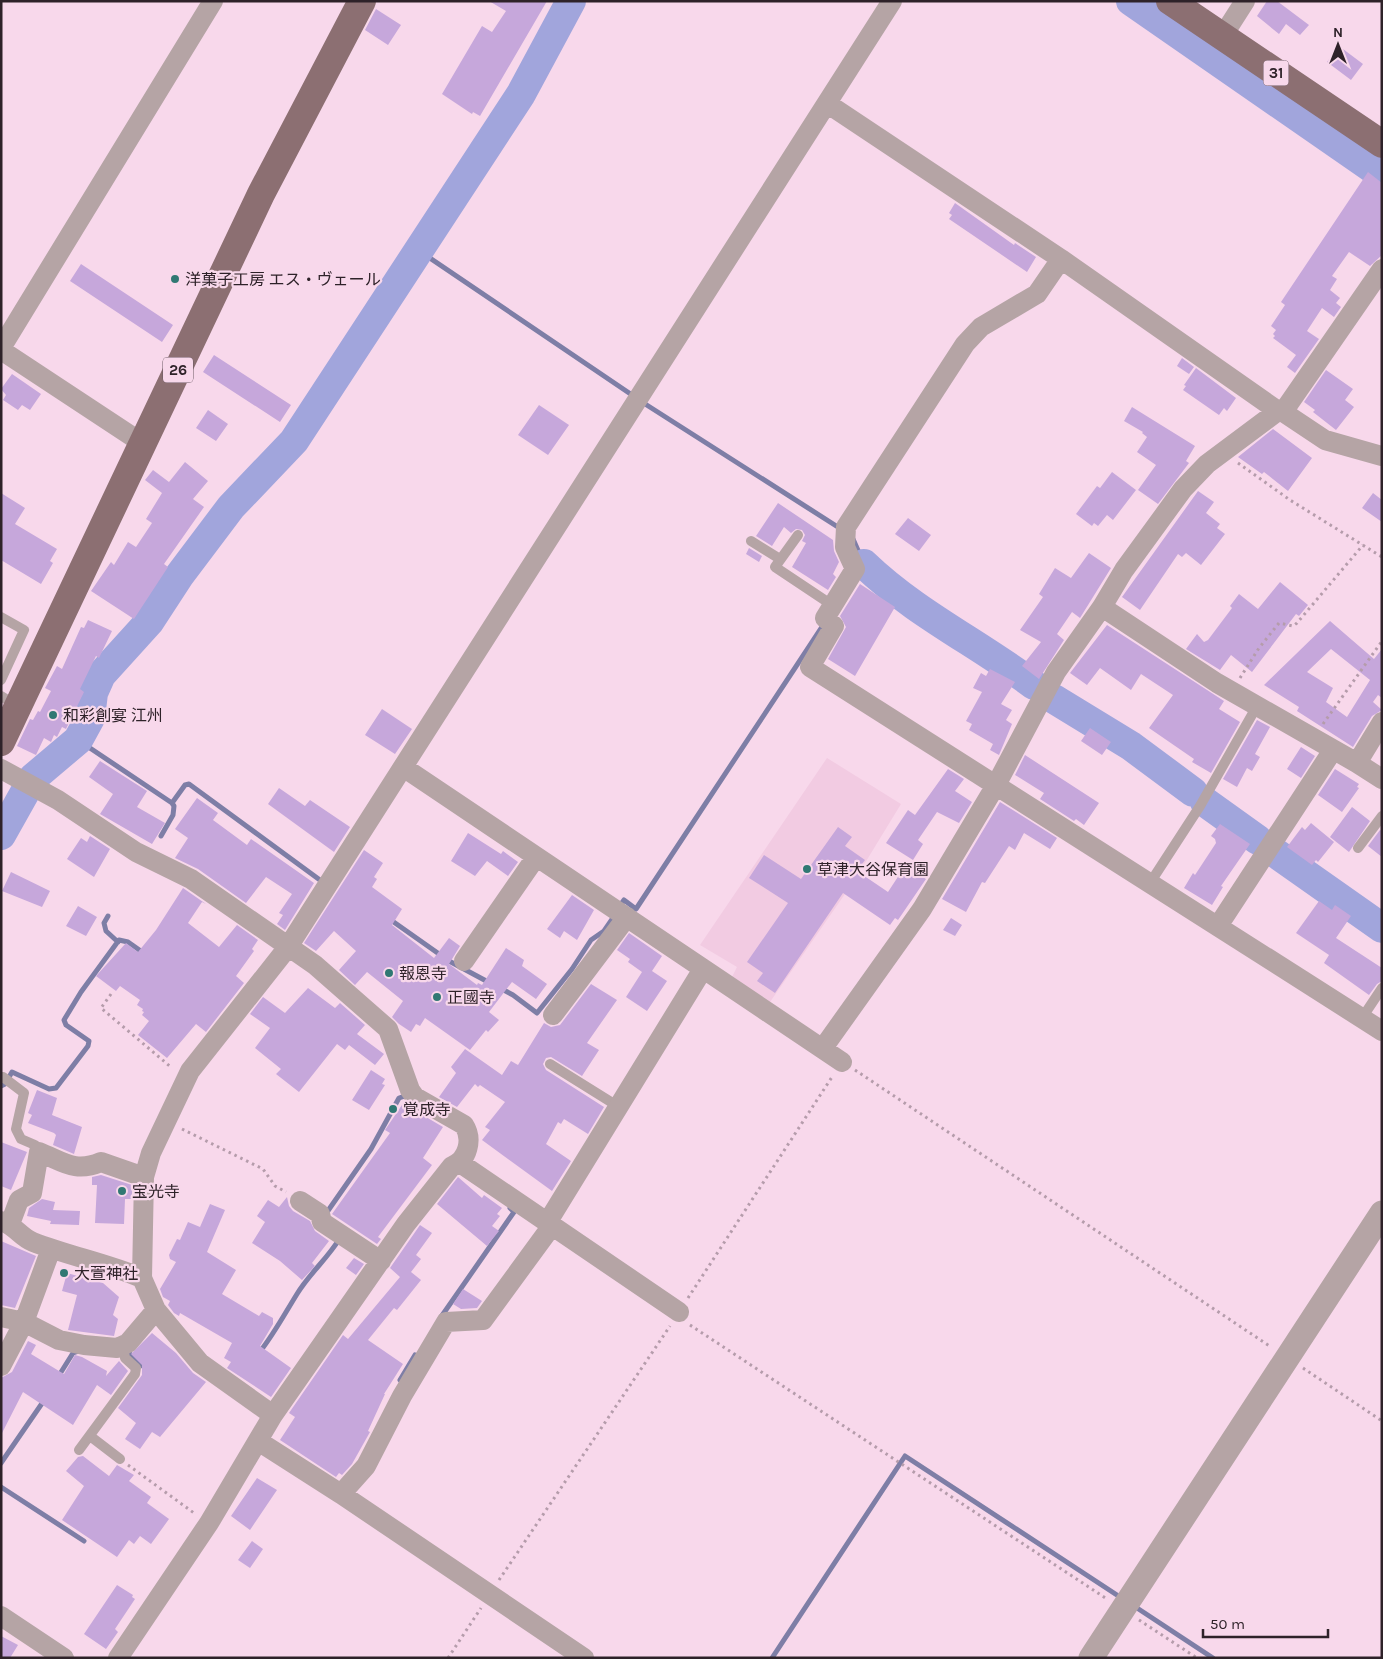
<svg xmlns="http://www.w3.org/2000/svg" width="1383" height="1659" font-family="Karla,'Noto Sans JP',sans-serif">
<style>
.built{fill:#f2cbe2}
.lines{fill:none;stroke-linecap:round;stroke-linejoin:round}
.stream{stroke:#7e7ea6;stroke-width:5}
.river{stroke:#a1a5dc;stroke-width:30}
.building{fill:#c6a7db;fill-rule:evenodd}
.path{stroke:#b59cab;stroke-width:3;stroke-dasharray:2.5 4;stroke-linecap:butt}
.service{stroke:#b5a4a5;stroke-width:10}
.minor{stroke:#b5a4a5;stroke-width:20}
.tertiary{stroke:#b5a4a5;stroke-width:25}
.primary{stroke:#8c6f72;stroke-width:28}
.poi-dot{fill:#307873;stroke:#f8d8eb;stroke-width:2}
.labels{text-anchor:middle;stroke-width:4.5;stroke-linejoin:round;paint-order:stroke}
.shield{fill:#f8d8eb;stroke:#6b5963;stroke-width:1}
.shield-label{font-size:15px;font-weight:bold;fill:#2e2229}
.poi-label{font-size:16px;fill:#2e2229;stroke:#f8d8eb;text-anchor:start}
</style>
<rect width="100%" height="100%" fill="#f8d8eb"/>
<path class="built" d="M827,758L901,804L854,881L770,1002L732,977L737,967L700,945Z"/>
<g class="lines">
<path class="stream" d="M418,250L635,397
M642,402L841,529
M853,539L864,564L860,570
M78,740L172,803L185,785L189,784L324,883
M161,836L173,815L174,806L172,803
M619,907L624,900L636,909L822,627
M108,916L104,923L106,931L118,942
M388,918L449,961L490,983
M500,988L513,995L537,1013L572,969L591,940L604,931L615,915
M1,1086L5,1084L12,1072L49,1089L56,1088L88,1046L89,1041L66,1025L64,1020L81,992L119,940L128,942L145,954
M325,1215L371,1149L399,1098L405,1096L408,1098
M441,1317L514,1212L510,1208
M125,1353H129L147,1370
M259,1353C274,1334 284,1315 297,1294C309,1274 328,1258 340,1238
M58,1377L73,1353L79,1351
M400,1380L415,1355
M1,1463L45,1399
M1,1487L84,1541
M1134,1606L1213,1658
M772,1658L905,1456L1123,1599"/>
<path class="river" d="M1131,1L1382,175
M864,564C915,613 978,643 1034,685
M1054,699L1131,746L1193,792
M1205,802L1258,840
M1,835L33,778L78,740L90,718L93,693L101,675L149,622L179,576L231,507L294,441L521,94L571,1
M1277,854L1382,928"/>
</g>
<path class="building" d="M489,1H547L480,116L473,112L472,114L442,94L482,26L492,32L506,11Z
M1267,1H1277L1309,25L1300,35L1286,24L1279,34L1257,16Z
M376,9L401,25L388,45L365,30Z
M1339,46L1363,64L1351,80L1327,62Z
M1368,172L1382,183V255L1370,266L1349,252L1332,276L1337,279L1330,290L1340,298L1336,303L1341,307L1334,317L1322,308L1307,331L1319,339L1295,373L1287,367L1296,355L1273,338L1275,336L1273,334L1276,330L1271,326L1285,305L1281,302Z
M955,203L1014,245L1015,243L1036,257L1027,272L949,219L952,215L949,213Z
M81,264L173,325L162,342L70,281Z
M214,355L291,405L280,422L203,372Z
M1182,358L1194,367L1189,374L1177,366Z
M1196,368L1236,398L1227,411L1224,408L1219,415L1183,390L1186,386L1184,385Z
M1326,370L1353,389L1345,400L1354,407L1336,430L1313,412L1315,410L1304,402Z
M12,374L41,394L30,410L22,405L18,410L3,400L6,395L1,389Z
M539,405L569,425L548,455L518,435Z
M1132,407L1195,446L1186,461L1189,463L1158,504L1138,490L1156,465L1137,452L1147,437L1142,433L1143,432L1124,421Z
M208,410L228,424L216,441L196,428Z
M1273,429L1312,458L1288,491L1264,472L1262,474L1238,457Z
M185,462L208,481L193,499L204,507L164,564L168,567L134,619L91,591L111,562L114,565L128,542L136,547L152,523L146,519L162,493L145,480L153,470L169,482Z
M1112,472L1136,490L1113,520L1107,515L1098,526L1094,523L1092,526L1076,514L1097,486L1100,488Z
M1198,491L1214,502L1206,513L1220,524L1217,528L1225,534L1201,565L1186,553L1182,557L1178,554L1140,610L1122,597Z
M1,493L25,508L15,524L57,549L50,561L53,563L41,584L1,560Z
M1373,493L1382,500V522L1362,508Z
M778,503L833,540L834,551L839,562L833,574L836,577L828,590L792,567L806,543L802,541L805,535L802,530L796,529L791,533L784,527L772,546L756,536Z
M908,518L931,535L919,551L895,534Z
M749,548L762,556L759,562L746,554Z
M1089,553L1111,568L1080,618L1072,612L1057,634L1064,640L1039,679L1022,666L1041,642L1020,630L1043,597L1039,594L1055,568L1071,578Z
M1280,582L1308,605L1299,616L1296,614L1252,672L1231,655L1220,670L1186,649L1197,634L1204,642L1208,640L1232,608L1230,606L1239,594L1258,609Z
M860,584L895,607L855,676L828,659L846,627L840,616Z
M88,620L112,631L99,658L96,656L80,689L84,692L66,729L62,727L57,737L54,735L51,742L44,738L36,755L17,746L30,719L33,720L38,711L40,712L51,691L45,688L57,666L62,669L81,627L84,628Z
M1330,621L1374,659L1382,649V698L1378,695L1373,702L1382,710L1372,716L1353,747L1297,711L1299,707L1264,685ZM1331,649L1370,680L1347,717L1326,702L1333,688L1307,672Z
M1107,625L1224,701L1219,709L1240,722L1211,773L1192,762L1194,759L1149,728L1173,695L1141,674L1131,690L1100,668L1087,685L1070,673Z
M990,669L1015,682L1001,704L1012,710L1006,720L1012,724L999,755L990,750L993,744L969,730L972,724L966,721L982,692L973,688L981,673L986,676Z
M382,709L412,729L395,754L365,735Z
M1257,720L1270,727L1255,754L1260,757L1252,771L1247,768L1237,787L1223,779Z
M1090,728L1111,742L1102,755L1081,741Z
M1301,747L1315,756L1301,778L1287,769Z
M1025,755L1099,803L1084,825L1076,819L1074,821L1040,799L1044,793L1015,775Z
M100,761L147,791L137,807L165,823L152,844L100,814L113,794L89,777Z
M948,769L964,779L955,791L972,802L959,823L937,812L918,840L923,844L913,860L886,843L908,810L915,815Z
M1335,769L1359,784L1357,787L1359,788L1342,812L1318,795Z
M279,788L305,806L310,800L350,827L334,852L268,804Z
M197,798L218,813L213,820L247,845L251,839L314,883L285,930L277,924L283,915L279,913L292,894L266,877L246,903L198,869L175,858L188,838L175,829Z
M1000,802L1057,838L1050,849L1024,833L1015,850L1009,846L985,883L982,882L966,912L942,899Z
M1352,807L1370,821L1349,852L1330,837Z
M1311,823L1334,842L1318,862L1316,860L1312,865L1287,847L1302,827L1305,830Z
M1220,824L1250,844L1221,886L1223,887L1212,905L1184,888L1193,873L1195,875L1216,843L1215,839L1211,836Z
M838,827L852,837L845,846L865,860L857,871L888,892L905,866L926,879L898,920L895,918L890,925L843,893L775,993L757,981L763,973L747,962L788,903L749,878L764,855L801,879Z
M1380,830L1382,831V857L1368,846Z
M468,833L501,854L503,851L518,862L508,876L487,861L475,876L451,861Z
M90,836L110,849L94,877L67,859L81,838L87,842Z
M364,850L383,863L374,877L377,879L372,887L402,909L392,925L434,958L449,938L460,946L449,964L477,985L478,983L482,985L506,948L524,960L522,966L547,984L536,999L512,982L489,1012L499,1020L488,1032L486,1030L470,1050L425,1018L420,1026L416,1024L411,1032L399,1024L392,1017L403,1001L367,972L355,985L339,970L356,951L334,931L316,951L304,943Z
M11,872L50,891L42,907L2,891Z
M183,888L206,904L202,902L188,923L219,947L237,925L258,940L252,949L254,951L236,976L244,983L206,1032L196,1024L167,1058L138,1035L149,1021L142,1015L144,1012L142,1011L143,1009L137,1005L140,1000L120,986L116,991L96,976L126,943L138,952L156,930Z
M572,895L594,910L577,940L564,931L560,938L547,929Z
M1319,901L1332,910L1335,905L1351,916L1336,938L1382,968V981L1377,984L1369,995L1324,963L1329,955L1296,933Z
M78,906L97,917L86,936L66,926Z
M951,918L962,925L955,936L943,930Z
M629,933L662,956L652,971L667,981L647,1011L626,997L642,972L628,962L630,959L617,950Z
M591,984L617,1000L587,1043L599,1050L582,1076L551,1057L546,1058L543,1064L546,1070L604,1107L588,1134L564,1119L561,1124L558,1122L546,1144L571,1161L552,1191L482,1140L490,1130L485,1127L505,1102L480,1085L478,1087L475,1084L457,1107L439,1097L456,1073L451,1067L465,1049L502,1075L511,1061L518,1065L544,1023L551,1027L560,1025Z
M308,988L335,1008L340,1003L365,1025L357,1034L384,1054L375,1065L349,1045L345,1050L337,1044L299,1092L276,1074L281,1069L255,1048L270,1028L250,1014L263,997L285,1013Z
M371,1070L385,1079L382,1084L385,1085L369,1110L352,1100Z
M37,1090L57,1098L52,1115L82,1127L74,1154L53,1145L56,1135L54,1133L28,1123L32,1115L28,1113Z
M404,1102L409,1107L443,1127L423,1158L432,1165L378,1237L381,1239L377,1244L332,1214L390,1133L385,1130Z
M1,1142L27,1152L11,1190L1,1186Z
M101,1175L132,1185V1199H125L124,1224L95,1223L97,1185H92V1177Z
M458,1177L482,1198L484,1195L502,1208L497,1214L500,1216L492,1226L499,1231L487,1246L437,1204Z
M287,1197L289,1206L293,1211L310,1221L315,1231L329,1241L312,1263L315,1266L302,1280L280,1261L252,1243L265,1222L257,1216L268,1200L279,1207Z
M42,1199L55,1202L53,1210L80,1211L79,1225L50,1224L51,1221L27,1216L29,1208Z
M210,1204L225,1210L207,1252L236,1270L222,1294L259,1316L262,1312L273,1318V1324L260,1346L291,1368L271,1397L227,1368L231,1362L224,1358L232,1343L180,1313L179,1316L174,1313L168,1305L170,1301L163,1297L160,1289L176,1262L170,1259L169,1255L177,1239L180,1240L188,1222L200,1227Z
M420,1225L432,1233L416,1255L421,1259L411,1272L421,1280L397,1310L394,1308L368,1340L403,1364L384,1394H385L368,1431L370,1432L352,1464L342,1475L339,1473L336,1477L280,1440L295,1417L289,1413L343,1335L348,1339L400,1277L390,1268Z
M1,1241L36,1256L15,1308L1,1305Z
M354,1258L364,1264L356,1275L346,1268Z
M67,1273L103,1283L119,1297L113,1315L118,1319L114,1336L68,1330L77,1295L62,1291Z
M463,1289L482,1301L477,1308L461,1309L453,1304Z
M152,1333L176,1353L193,1373L206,1382L160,1437L152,1432L140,1449L125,1439L136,1423L118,1408L142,1375V1365L131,1354Z
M28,1341L36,1345L31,1354L64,1374L75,1355L82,1357L107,1371L106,1376L119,1361L128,1371L111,1395L97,1385L73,1425L23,1392L1,1435V1378L12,1372Z
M83,1456L109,1476L117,1465L134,1475L129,1481L151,1497L147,1503L169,1519L151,1544L140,1536L134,1544L129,1540L117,1557L62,1520L84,1486L66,1471L78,1457Z
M257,1478L277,1490L250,1530L231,1516Z
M252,1541L263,1549L250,1568L238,1560Z
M117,1585L133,1595L132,1597L135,1599L115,1629L118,1632L106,1649L84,1634Z
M1,1636L18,1645L10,1658H1Z"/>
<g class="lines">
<path class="path" d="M1238,463L1290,500L1382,557
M1240,678L1259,648L1279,623L1293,626L1297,623L1363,545
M1323,724L1382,641
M111,994L101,1008L172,1068
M855,1070L1271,1347
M182,1129L263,1169L275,1186L286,1192
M688,1298L832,1077
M690,1325L1107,1599
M1303,1368L1382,1421
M128,1465L194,1513
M499,1580L670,1326
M1139,1620L1197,1658
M448,1658L481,1608"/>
<path class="service" d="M798,535L775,567L832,605
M751,541L780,559
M1,617L24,630L1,680
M1,696L17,706
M1358,848L1382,816
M1150,883L1200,806L1257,706
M1362,1018L1382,988
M550,1064L619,1107
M3,1077L24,1093L16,1129L21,1139L35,1145L39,1152
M90,1436L120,1459
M79,1450L135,1374L136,1368L125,1358L123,1346"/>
<path class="minor" d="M1222,37L1245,1
M828,104L1061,259L1278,411
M1061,259L1037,294L981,327L965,344L846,527L845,547L855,569L825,618L834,626L810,667L1382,1031
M1,348L213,1
M1,350L142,443
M1283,412L1325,440L1382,456
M1102,607L1217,683L1357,763L1382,779
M1357,763L1382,722
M403,767L842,1062
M1,769L58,800L136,852L191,879L315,965L388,1029L410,1090L415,1097L464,1125C473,1139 468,1160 452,1166L406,1224L273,1415L209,1523L118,1658
M1218,926L1333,750
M464,961L536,857
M553,1015L627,917
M823,1048L922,909L996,785L1056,672L1102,607L1124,570L1183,489L1207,464L1278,411L1283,412L1382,269
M460,1163L679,1312
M300,1201L320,1214L322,1222L381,1261
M1,1221C15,1225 20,1237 33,1242C69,1256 106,1263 142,1278
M547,1223L703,969
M10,1224L19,1200L32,1193L39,1152C64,1162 75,1173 101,1162L144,1177
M1,1317L24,1322L59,1340L84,1345L117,1348L128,1343L156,1310
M1,1366L24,1322L51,1249
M273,1415L200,1363L156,1310L142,1278L144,1177L151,1153L190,1071L288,947L892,1
M258,1441L341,1494L584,1658
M341,1494L366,1466L402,1396L446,1322L483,1320L551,1227
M1,1616L64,1658"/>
<path class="tertiary" d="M1091,1658L1382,1213"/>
<path class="primary" d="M1170,1L1382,144
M1,742L261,194L362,1"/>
</g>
<g class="poi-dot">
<circle cx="175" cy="279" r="5"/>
<circle cx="53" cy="715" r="5"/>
<circle cx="807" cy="869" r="5"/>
<circle cx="389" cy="973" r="5"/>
<circle cx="437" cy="997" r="5"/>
<circle cx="393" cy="1109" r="5"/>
<circle cx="122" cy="1191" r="5"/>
<circle cx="64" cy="1273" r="5"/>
</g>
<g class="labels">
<g class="shield">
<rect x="1263.5" y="60.5" width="25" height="25" rx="4"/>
<rect x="163" y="357.5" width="30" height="25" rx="4"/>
</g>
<g class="shield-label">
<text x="1276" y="78">31</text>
<text x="178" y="375">26</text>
</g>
<g class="poi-label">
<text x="185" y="285">洋菓子工房 エス・ヴェール</text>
<text x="63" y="721">和彩創宴 江州</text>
<text x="817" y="875">草津大谷保育園</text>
<text x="399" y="979">報恩寺</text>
<text x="447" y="1003">正國寺</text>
<text x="403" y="1115">覚成寺</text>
<text x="132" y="1197">宝光寺</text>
<text x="74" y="1279">大萱神社</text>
</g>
</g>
<rect width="1383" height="1659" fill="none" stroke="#2e2229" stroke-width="5"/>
<g transform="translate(1338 45)" stroke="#f8d8eb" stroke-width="4" paint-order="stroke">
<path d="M0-4L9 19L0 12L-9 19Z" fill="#2e2229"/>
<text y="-8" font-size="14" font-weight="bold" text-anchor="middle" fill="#2e2229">N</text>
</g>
<path d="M1203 1629v8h125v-8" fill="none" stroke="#2e2229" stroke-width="2.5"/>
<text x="1210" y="1629" font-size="15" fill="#2e2229" stroke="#f8d8eb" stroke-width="4" paint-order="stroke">50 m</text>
</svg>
